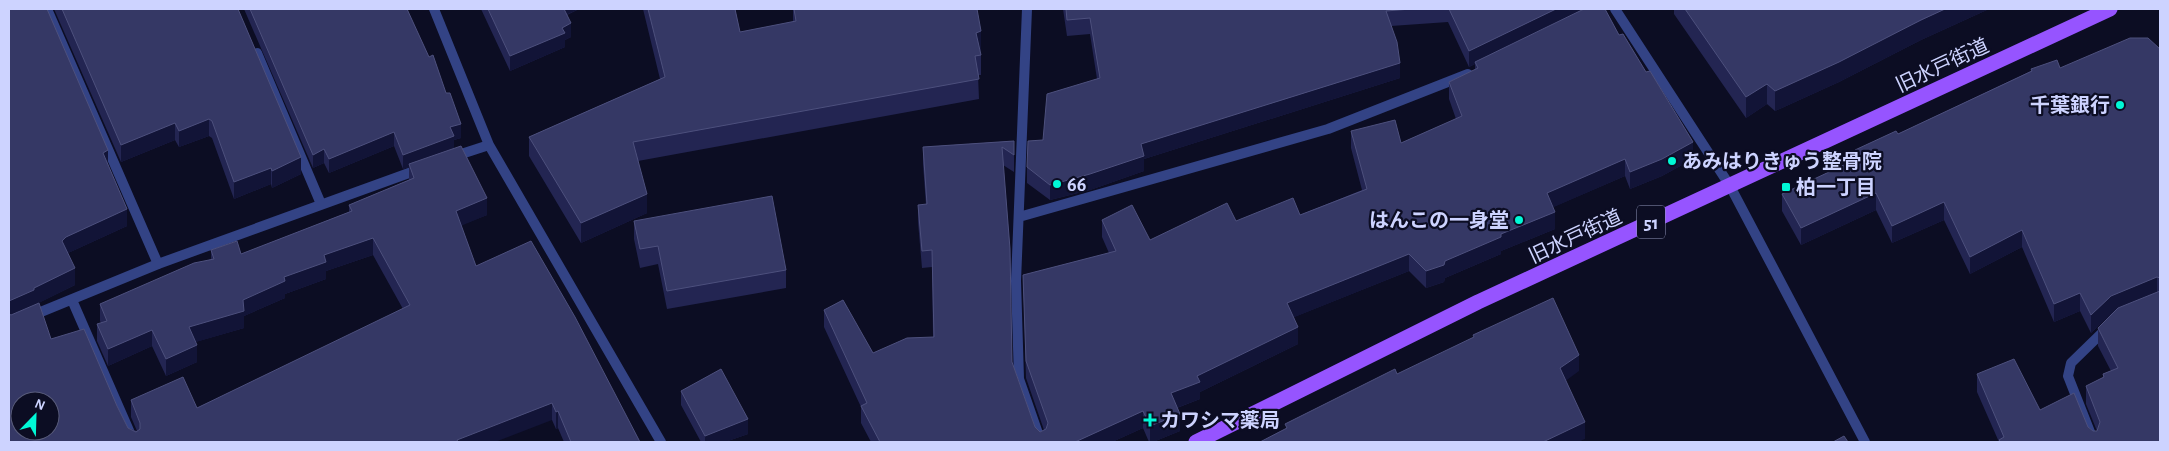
<svg xmlns="http://www.w3.org/2000/svg" width="2169" height="451" font-family="'Alegreya Sans','Noto Sans JP',sans-serif">
<style>
.lines{fill:none;stroke-linecap:round;stroke-linejoin:round}
.lane{stroke:#334385;stroke-width:10}
.street{stroke:#334385;stroke-width:10}
.primary{stroke:#9654ff;stroke-width:15}
.wall{fill:#232552}
.shaded-wall{fill:#121437}
.building{fill:#353865;stroke:#4d507d;fill-rule:evenodd}
.poi-dot{fill:#00f8d6;stroke:#0c0d23;stroke-width:2}
.labels{text-anchor:middle;stroke-width:4.5;stroke-linejoin:round;paint-order:stroke}
.shield{fill:#0c0d23;stroke:#9398bd;stroke-width:1}
.shield-label{font-size:19px;font-weight:bold;fill:#cdd3ff}
.street-label{font-size:20px;fill:#cdd3ff;stroke:#0c0d23}
.poi-label{font-size:20px;font-weight:bold;fill:#cdd3ff;stroke:#0c0d23;text-anchor:start}
</style>
<rect width="100%" height="100%" fill="#0c0d23"/>
<g class="lines">
<path class="lane" d="M47,9L158,264
M257,53L321,204
M2094,442L2068,376L2071,363L2108,327"/>
<path class="street" d="M434,9L489,145L661,442
M1027,9L1016,281L1019,379L1041,442
M1615,9L1730,186L1865,442
M452,157L489,145
M1019,217L1328,129L1468,74
M72,300L134,442
M9,325L158,264L420,169"/>
<path class="primary" d="M1196,442L1478,302L2110,9"/>
</g>
<path class="wall" d="M9,9L108,164L127,226L68,253L75,285L34,305L51,339L117,406L128,428L137,431L131,417V400L197,408L403,309L373,255L326,271V279L285,294V298L244,316V328L195,342L197,362L166,376L152,346L108,366L97,341V324L101,323L100,321V304L211,259V250L241,254L349,212V205L409,180V167L403,169L394,146L329,173L324,163L313,168L244,9H407L461,138L454,140V148L487,215L461,225L476,266L640,442H564L558,428L556,429L552,420L9,442Z
M54,9H238L301,174L272,188L271,184L234,199L212,138L209,136L179,147L175,140L121,162Z
M481,9H577V10L567,15L571,37L565,40V47L510,71Z
M643,9H735L740,32L793,22V9H977L981,51H980L981,55V75H978L979,99L638,161L647,213L581,243L529,156V137L660,79Z
M1063,9H1605L1619,35L1693,159L1662,176L1630,189L1625,176L1553,207L1555,229L1501,251V254L1445,278L1444,282L1426,288L1409,271L1294,317L1298,344L1200,392V399L1177,408L1180,431L1153,442H1149L1143,428L1112,442H871L861,423V407L824,327V310L873,353L933,337L932,267L922,268L918,222V205H926L923,164V147L1014,141V172L1003,165L1012,362L1035,427L1040,432L1044,430L1026,378L1023,275L1109,253L1102,237V220L1150,240L1236,221L1300,215L1362,190L1351,148V131L1401,143L1456,119L1449,99V82L1475,70V64L1469,67L1448,22L1391,26L1400,78L1144,159V171L1090,190L1050,200L1027,183V167L1043,140L1097,79L1090,34L1067,36Z
M1674,9H1989L1921,40L1839,82L1775,111L1767,104L1746,118L1674,14Z
M2160,49V442H1999L1977,392V374L2040,410L2088,427L2093,431H2097L2086,404V386L2103,378V374L2111,371L2098,346V328L2113,313L2111,314L2091,333L2080,311L2054,322L2022,247L1970,274L1944,220L1892,243L1876,210L1801,245L1782,211V194L1855,160V150L1898,134L2031,71V69L2060,68Z
M634,221L786,270V288L667,309L658,264L640,268L634,239Z
M681,391L748,434L725,442H701L681,405Z"/>
<path class="shaded-wall" d="M561,9H577V10L561,17Z
M1556,9H1588L1475,62V64L1469,67V51Z
M1945,9H1989L1921,40L1839,82L1775,111V91Z
M571,23V37L565,40V47L510,71V56Z
M981,31V51L976,52V33Z
M1400,63V78L1144,159V171L1090,190L1050,200V185L1141,144Z
M1767,84V104L1746,118V97Z
M209,119V136L179,147V131Z
M175,123V140L121,162V145Z
M461,124V138L454,140V150L409,164V167L403,169V155L450,127Z
M394,132V146L329,173V159Z
M1693,142V159L1662,176L1630,189V172Z
M324,149V163L313,168V155Z
M108,150V167L103,153Z
M301,157V174L272,188V171Z
M1625,159V176L1547,210V193Z
M271,168V184L234,199V182Z
M1876,193V210L1801,245V228Z
M647,194V213L581,243V223Z
M487,198V215L456,228V211Z
M1944,202V220L1892,243V226Z
M127,209V226L66,254L62,241L66,237Z
M1555,212V229L1501,251V254L1445,278L1444,282L1426,288V271L1445,261L1501,234Z
M2022,230V247L1970,274V257Z
M373,238V255L326,271V279L285,294V298L244,316V328L189,344V327L243,300L324,255Z
M1409,254V271L1287,320V303Z
M75,268V285L9,318V301Z
M2157,277V295L2111,314L2091,333V315L2111,296Z
M2080,293V311L2054,322V304Z
M1298,327V344L1200,392V399L1171,410V393L1197,376Z
M152,330V346L108,366V349Z
M197,345V362L166,376V359Z
M1579,355V371L1560,385V368Z
M552,403V420L495,442H457V440Z
M558,411V428L556,429V412Z
M1143,411V428L1112,442H1075Z
M1180,414V431L1153,442H1150V426Z
M748,419V434L725,442H705V436Z
M1585,422V439L1578,442H1543Z"/>
<path class="building" d="M9,9H47L108,150L103,153L127,209L66,237L62,241L75,268L34,288V290L9,301Z
M62,9H238L301,157L272,171L271,168L234,182L212,121L209,119L179,131L175,123L121,145Z
M250,9H407L429,57L433,55L446,93H450L461,124L450,127L454,136L403,155L394,132L329,159L324,149L313,155Z
M488,9H564L571,23L562,28L565,33L510,56Z
M648,9H735L740,32L796,21L794,9H977L981,31L976,33L981,55L975,56L979,79L633,142L647,194L581,223L529,137L665,77Z
M1066,9H1411L1386,11L1397,42L1400,63L1141,144L1144,156L1090,174L1050,185L1027,167L1028,141L1043,140L1047,94L1100,78L1090,18L1067,20Z
M1449,9H1556L1469,51Z
M1584,9H1605L1619,35L1623,34L1646,72L1650,71L1693,142L1662,159L1630,172L1625,159L1547,193L1555,212L1501,234V237L1445,261L1444,265L1426,271L1409,254L1287,303L1298,327L1197,376L1200,382L1171,393L1180,414L1150,426L1143,411L1075,442H880L861,406L867,403L824,310L843,300L873,353L907,338L934,337L932,250L922,251L918,205L927,204L923,147L1014,141V155L1002,147L1010,249L1012,362L1035,427L1040,432L1046,429L1048,423L1026,361L1023,275L1116,251L1102,220L1132,205L1150,240L1227,203L1236,221L1293,198L1300,215L1367,189L1351,131L1395,120L1401,143L1462,116L1449,82L1478,68L1475,62Z
M1685,9H1945L1921,20L1839,62L1775,91L1767,84L1746,97Z
M2130,38H2148L2160,49V278L2157,277L2111,296L2091,315L2080,293L2054,304L2022,230L1970,257L1944,202L1892,226L1876,193L1801,228L1782,194L1859,158L1855,150L1896,131L1898,134L2032,71L2031,69L2057,60L2060,68Z
M461,146L487,198L456,211L476,266L531,241L575,317L640,442H571L558,411L556,412L552,403L457,440L458,442H9V314L11,315L39,303L51,339L84,329L117,406L128,428L136,432L140,429V423L131,400L183,377L197,408L410,305L373,238L324,255L326,262L284,277L285,281L243,300L244,311L189,327L197,345L166,359L152,330L108,349L97,324L107,321L100,304L194,263L214,259L211,250L237,241L241,254L352,211L349,205L414,178L409,164ZM20,401H50V431H20Z
M772,196L786,270L667,291L658,246L640,249L634,221Z
M2160,291V442H2001L1999,440L2004,437L1977,374L2014,359L2040,410L2074,393L2088,427L2093,431H2097L2100,422L2086,386L2104,377L2103,374L2118,368L2098,328L2118,308Z
M1553,298L1579,355L1560,368L1585,422L1543,442H1260L1287,428L1285,424L1395,369L1397,374L1474,337L1473,335Z
M721,369L748,419L705,436L681,391Z
M1844,436L1848,442H1833Z"/>
<g class="poi-dot">
<circle cx="2120" cy="105" r="5"/>
<circle cx="1672" cy="161" r="5"/>
<circle cx="1057" cy="184" r="5"/>
<rect x="1781" y="182" width="10" height="10" rx="2.5"/>
<circle cx="1519" cy="220" r="5"/>
<path d="M1147.5 412.5h5v5h5v5h-5v5h-5v-5h-5v-5h5z"/>
</g>
<g class="labels">
<rect class="shield" x="1637" y="205.5" width="28" height="33" rx="4"/>
<g class="shield-label">
<text x="1651" y="229">51</text>
</g>
<g class="street-label">
<text transform="translate(1942 65) rotate(-25)" y="7">旧水戸街道</text>
<text transform="translate(1575 236) rotate(-25)" y="7">旧水戸街道</text>
</g>
<g class="poi-label">
<text x="2110" y="112" text-anchor="end">千葉銀行</text>
<text x="1682" y="168">あみはりきゅう整骨院</text>
<text x="1067" y="191">66</text>
<text x="1796" y="194">柏一丁目</text>
<text x="1509" y="227" text-anchor="end">はんこの一身堂</text>
<text x="1160" y="427">カワシマ薬局</text>
</g>
</g>
<rect width="2169" height="451" fill="none" stroke="#cdd3ff" stroke-width="20"/>
<g transform="translate(35 416) rotate(23)"><circle r="24" fill="#0c0d23" stroke="#595c7b"/>
<path d="M0-4L9 19L0 12L-9 19Z" fill="#00f8d6"/>
<text y="-8" font-size="14" font-weight="bold" text-anchor="middle" fill="#cdd3ff">N</text>
</g>
</svg>
